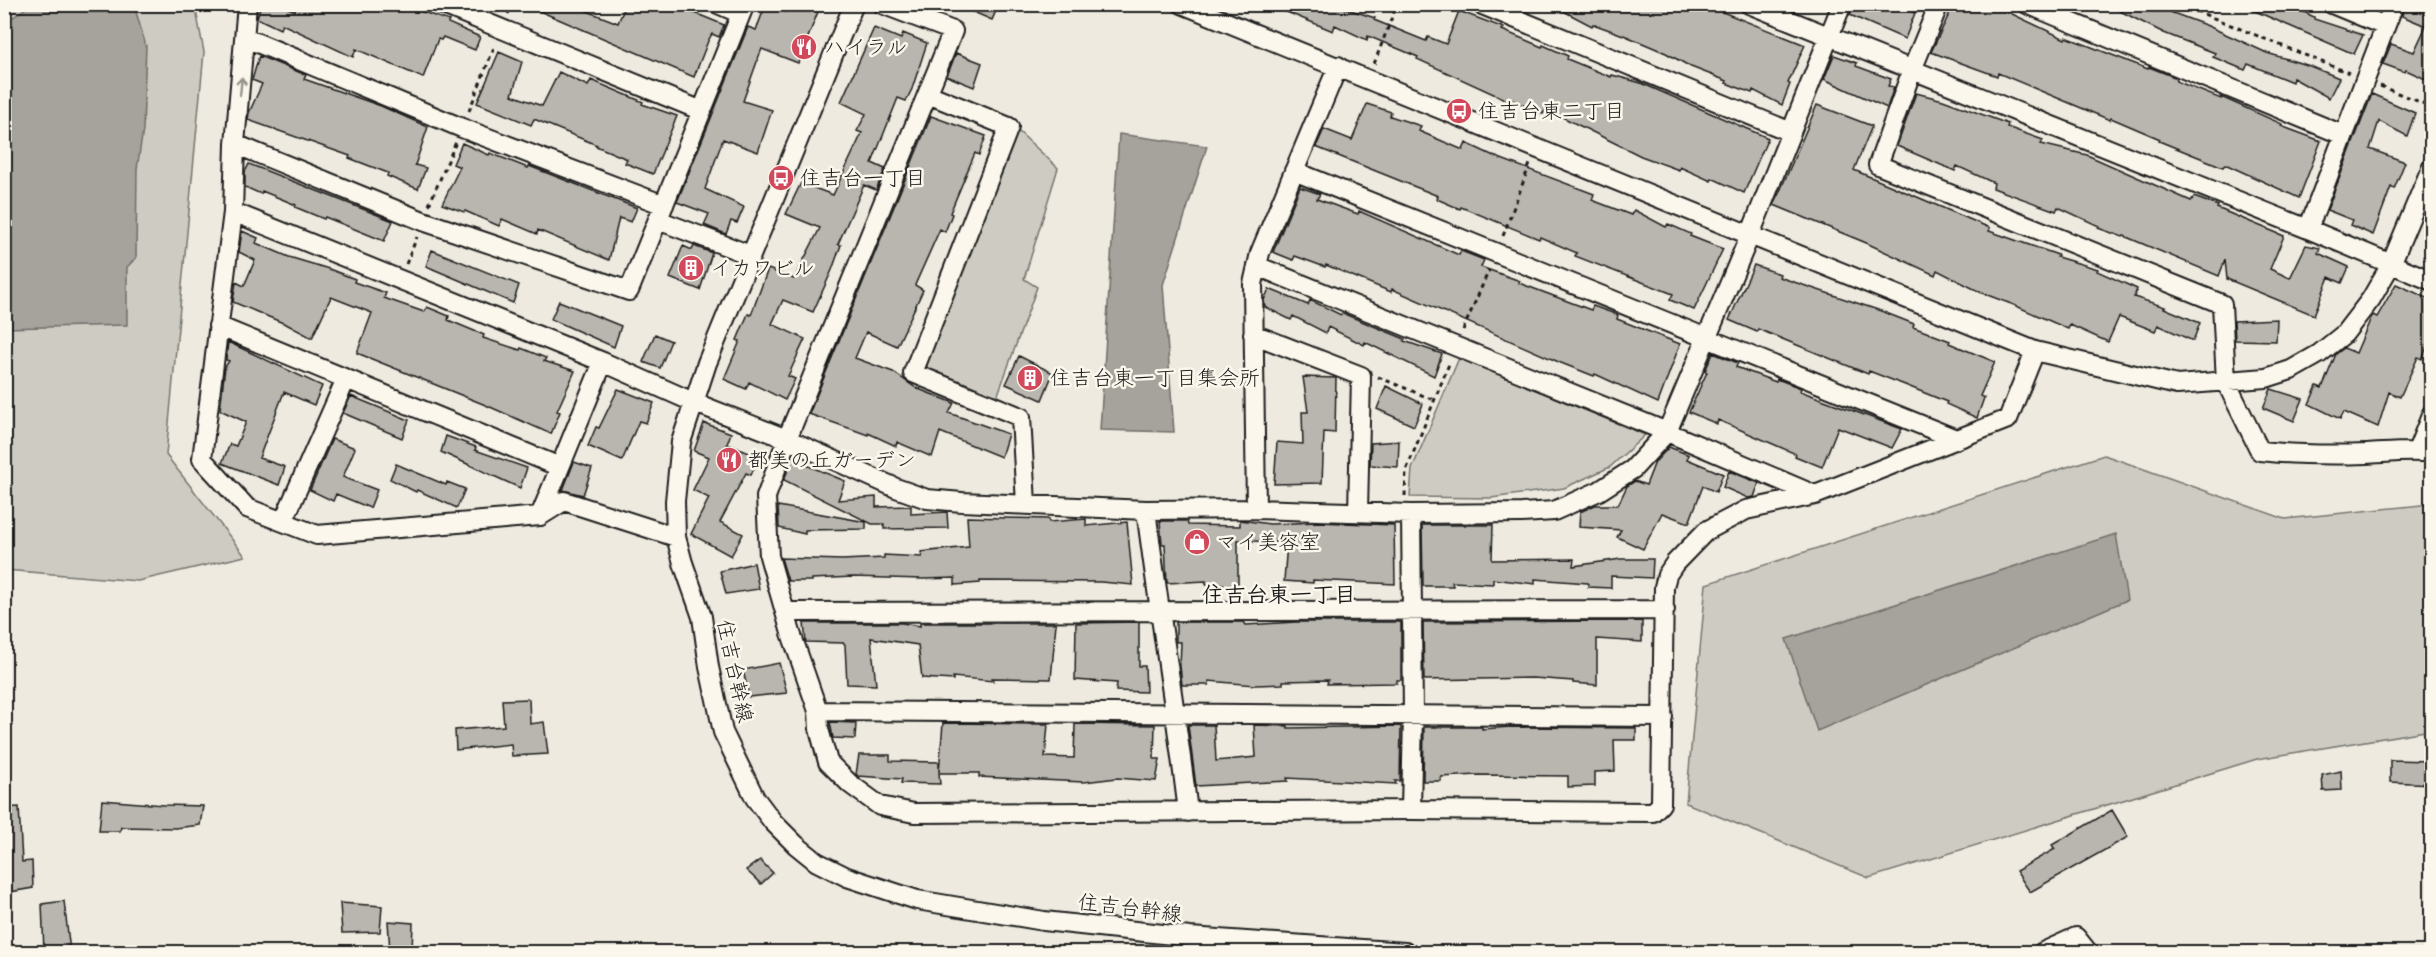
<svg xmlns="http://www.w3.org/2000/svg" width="2436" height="957" font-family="'Comic Neue','Klee One',sans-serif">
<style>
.green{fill:#ceccc2;stroke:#75746f;stroke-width:1.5}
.water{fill:#a6a39d;stroke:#6f6d69;stroke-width:1.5}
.building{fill:#b9b6af;stroke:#1c1c1c;stroke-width:1.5}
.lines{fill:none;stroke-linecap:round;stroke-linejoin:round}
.minor-casing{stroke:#1c1c1c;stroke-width:22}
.path{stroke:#1c1c1c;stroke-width:3;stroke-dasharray:4.5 4.5;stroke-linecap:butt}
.minor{stroke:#fbf7ec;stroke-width:18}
.oneway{stroke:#97948e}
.labels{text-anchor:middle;stroke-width:5;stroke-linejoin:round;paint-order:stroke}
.poi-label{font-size:21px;fill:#1c1c1c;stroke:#fbf7ec;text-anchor:start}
.street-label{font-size:21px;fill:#1c1c1c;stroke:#fbf7ec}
.neighbourhood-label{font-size:22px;font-weight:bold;fill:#1c1c1c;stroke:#fbf7ec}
</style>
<rect width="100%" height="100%" fill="#eeeadf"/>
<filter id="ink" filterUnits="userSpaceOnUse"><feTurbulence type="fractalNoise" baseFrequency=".0167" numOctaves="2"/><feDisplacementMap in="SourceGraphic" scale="12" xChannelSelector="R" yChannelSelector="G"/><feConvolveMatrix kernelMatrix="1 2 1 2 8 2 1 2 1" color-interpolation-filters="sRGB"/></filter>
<g filter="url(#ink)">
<path class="green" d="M4,5H195L204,52L166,455L245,556L138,581L5,570Z
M1017,130L1058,168L1024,279L1037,287L997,397L927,368V356Z
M1459,358L1645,435L1610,467L1564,488L1491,498L1410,497L1412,469Z
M2104,455L2285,519L2431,504V730L2257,759L1869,878L1686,803L1706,584Z"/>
<path class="water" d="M30,5H134L146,46L143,130L137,169L136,258L127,267V325L5,328V32L12,18Z
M1119,134L1207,146L1163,285L1174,432L1100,430Z
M2116,534L2127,600L1817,731L1786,639Z"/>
<path class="building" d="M261,4H279L295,11L297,4H400L449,21L448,23L480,37L475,50L443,37L441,40L438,39L423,78L356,49L353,57L282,24L280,29L257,18Z
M523,4H569L618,23L626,4H673L724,25L719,37L712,34L708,41L694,77Z
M766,4L786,12L789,4H821L798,63L762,49L759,56L743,101L772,110L758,152L723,139L705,189L744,207L737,223L731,221L726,234L704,225L709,214L677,202L748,27L756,30Z
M955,4H999L992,20Z
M1267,4H1332L1375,18L1374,20L1426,41L1428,37L1446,44L1459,11L1504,28L1502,30L1542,47L1543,45L1568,56L1567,59L1611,77L1612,75L1641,83L1768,138L1744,193L1712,178L1711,181L1680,167L1679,170L1641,156L1546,109L1543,114L1512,100L1511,102L1417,59L1418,57L1368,36L1367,40L1335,25L1333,31Z
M1550,4H1716L1715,9L1805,45L1788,83L1790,84L1782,105L1753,90L1752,93L1726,83L1727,81L1691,67L1666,53L1626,36L1593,24L1592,26Z
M1855,4H1892L1915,13L1905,39L1850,15Z
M1954,4H1991L2065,39L2066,37L2148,69L2149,67L2177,78L2176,81L2221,99V97L2282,124L2281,126L2321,141L2299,198L2225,164L2223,167L2159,141L2160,139L2111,118L2110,120L1998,73L1997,76L1931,52Z
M2106,4H2149L2208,26L2267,53L2310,66L2339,78L2329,98L2293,78L2292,82L2248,64L2245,70L2213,57L2215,53L2164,33Z
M2239,4H2288L2314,17V19L2363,35L2354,54Z
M2405,4H2432V82L2406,70L2405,72L2383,64L2391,44L2414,52L2426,26L2402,16Z
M874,28L901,39L903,33L927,43L912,89L906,101L898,98L872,163L885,169L876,190L864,185L838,244L841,245L832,270L813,312L783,300L772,324L805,339L788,376L795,379L785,400L749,382L746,389L724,379L740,341L737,340L748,314L751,315L768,269L794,279L820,228L786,214L801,183L833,195L862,133L857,131L866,114L841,102Z
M499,52L522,62L512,95L542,106L559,72L588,86L591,80L643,102L642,104L677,116L653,174L625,163L627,159L596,146L597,145L534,119L531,125L477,103Z
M956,53L982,63L974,87L947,76Z
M1834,55L1857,63L1856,66L1891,79L1888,86L1894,87L1887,108L1824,79Z
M259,56L306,75L304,79L381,106L428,127L415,165L426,168L418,189L387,176L388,173L349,158L350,156L248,120L249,113L262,84L252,80Z
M1916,93L1943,100L2008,124L2007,127L2043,140L2041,144L2087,155L2191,201L2194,197L2218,206L2217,208L2284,236L2270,269L2290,278L2306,245L2320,248L2318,253L2349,267L2342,283L2329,277L2314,315L2227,279L2225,260L2219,276L2124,236L2123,237L2098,228L2099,226L2058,207L2056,211L1993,188L1994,183L1957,166L1955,171L1897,146Z
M2372,94L2415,113L2407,136L2379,121L2370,149L2405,162L2394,189L2391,187L2373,235L2350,225L2352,220L2327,210Z
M1367,104L1391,112L1390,116L1421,126L1419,131L1463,150L1466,143L1496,157L1594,194L1592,200L1631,215L1634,210L1666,227L1668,224L1691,234L1690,236L1723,249L1694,310L1670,300L1673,294L1575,256L1577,253L1540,237L1539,239L1461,207L1460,209L1437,199L1438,196L1316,147L1324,129L1352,140Z
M1817,105L1872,126L1854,170L1990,228L1989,231L2058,255L2057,257L2098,269L2097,271L2137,289L2134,297L2165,307L2164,308L2200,323L2193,341L2158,325L2155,331L2119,317L2108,342L2070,325L2068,329L2014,305L1982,293L1937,270L1935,275L1864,242L1774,205Z
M931,116L986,136L979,155L975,153L950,213L952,214L945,232L940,229L915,285L923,290L897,346L866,332L855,358L893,372L916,388L954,403L949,413L1008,434L1001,457L940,432L932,457L897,442L896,446L868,433V435L809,414Z
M462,143L489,155L490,153L528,168L529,166L637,208L631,222L619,218L609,260L538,230L537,234L502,219L499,226L465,211L464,212L442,204L460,167L453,164Z
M249,164L393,221L384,241L325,217L324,219L295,207L296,205L262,191L261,194L245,187V172Z
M1300,187L1320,194L1317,199L1358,214L1359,211L1459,255L1461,251L1484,260L1481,267L1520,281L1519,283L1591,310L1593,306L1618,315L1617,319L1680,344L1658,403L1595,374L1594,376L1561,363L1392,289L1391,292L1326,265L1325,267L1295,256L1293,260L1273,252Z
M242,231L258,238L256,243L289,257L329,269L355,279L354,282L386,293L384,298L424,312L427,307L449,316L448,320L484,335L483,338L520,350L521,348L546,358L544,361L575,371L557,411L560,412L551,434L488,406L357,353L372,313L331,297L312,338L288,325L233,302L236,282L244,286L255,260L239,252Z
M683,246L692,250L694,246L712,253L700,290L670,278Z
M432,250L519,285L513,303L426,266Z
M1754,265L1780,274L1779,277L1881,311L1914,324L1913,327L1950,341L1949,343L1995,362L1980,396L1984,398L1977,418L1946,404L1947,402L1905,385L1869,371L1868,374L1758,329L1757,332L1729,320Z
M2396,284L2432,300V336L2422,359L2418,357L2400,397L2389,392L2378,427L2344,412L2340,419L2309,404L2317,386L2322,388L2336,354L2344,348L2356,353L2371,318L2373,315L2377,317Z
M1269,289L1308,305L1310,300L1341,315L1342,313L1405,339L1404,341L1442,354L1434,376L1365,342L1364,345L1328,327L1326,333L1293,316L1291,320L1265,307L1264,300Z
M559,301L621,326L614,347L551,319Z
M2277,319L2276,341L2235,340L2234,321Z
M655,334L671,341L660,368L643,362Z
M228,342L322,386L314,405L284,392L259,458L285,467L279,485L222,463L230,444L236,446L246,422L220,410L225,367L229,361L226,360Z
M1713,353L1738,363L1736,367L1776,382L1777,379L1801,388L1800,391L1902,429L1892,448L1838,427L1822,467L1795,456L1796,454L1718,420L1717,424L1689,412L1707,372L1705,371Z
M1019,356L1053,373L1042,400L1006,384Z
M1303,377L1336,378L1335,433L1324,432L1322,483L1274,484L1277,442L1303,444L1302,412H1308Z
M1386,386L1423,404L1414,426L1377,409Z
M618,389L654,403L646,423L639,421L622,461L588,446L596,427L599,428Z
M2271,389L2303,399L2294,421L2263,408Z
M351,396L409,420L402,438L343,413Z
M704,423L731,433L727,444L759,457L751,475L746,473L720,522L743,534L731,556L691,534L709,498L693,490L709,457L694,451Z
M446,436L476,447L475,450L527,468L520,488L441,452Z
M332,439L355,448L343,477L377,490L370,508L336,494L333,501L310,490Z
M1399,441L1398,467L1370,465L1371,443Z
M1669,447L1689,455L1687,459L1723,474L1716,492L1703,486L1689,523L1662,513L1643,549L1617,537L1621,530L1579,527L1580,512L1595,505H1618L1627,486L1635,481L1646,485L1655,462Z
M792,459L845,481L838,500L876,497V507L911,506V514L947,512L948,528L884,529V524H872L784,480Z
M574,462L592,468L583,495L563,490Z
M396,464L446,485L447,482L465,489L457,508L417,490L416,492L390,479Z
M1729,471L1759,483L1754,497L1748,498L1723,487Z
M778,506L866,522V529L805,530V534L779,528Z
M967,517L1049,519V522L1086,519V526L1127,522L1133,585L1101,582L980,581V583L955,585V578L923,579L853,577L812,579V581H788L781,558L842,560L884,558V555L922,557L921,552L969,547Z
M1240,520L1270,524L1318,522L1394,525L1395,584L1313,580V583L1284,581L1287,543L1238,540V586L1206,584V581L1167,583L1165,544H1162L1160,521H1187L1188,525L1240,526Z
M1422,525H1493L1492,560L1574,559L1573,566L1621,559H1653L1652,578L1611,576V588L1588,587V583L1535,579V584L1493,579V584L1452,582L1453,586H1423Z
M754,563L759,589L726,594L720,571Z
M1642,621V642L1597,639V685L1573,683V681L1533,678L1424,680L1423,622Z
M1139,622V666H1145L1146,692L1116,691L1117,683L1075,680L1076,623Z
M1176,622H1244L1246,625L1296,622H1401V680H1397V683L1327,684L1328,680L1283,681V684L1255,685L1209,681V685H1182L1180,666L1181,642H1176Z
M804,623H902L920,626V623H1056L1051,679L992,678L993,681L953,677V680L922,678L918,645L871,638L876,685L847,684L845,645L844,643L806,642Z
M779,663L787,693L749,697L743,670Z
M529,699L530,724L544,722L548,754L512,756L511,744L456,750L455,730L504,726L502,700Z
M830,722L856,723L855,739L833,738Z
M943,723L1048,724L1045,757L1074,758L1075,724L1155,725L1154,759H1160L1156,781L1117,778L1084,782L1041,780L979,777V773H939L940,784L901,783L902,779L858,776L856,774L859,755H890V761L939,762V772Z
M1188,725H1214L1216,761L1256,757L1254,725L1288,726V728L1401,726L1400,781H1395L1396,784L1287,778L1288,781L1196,786Z
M1424,727H1482V729L1511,727L1636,728V740H1614L1615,771L1595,772V786L1568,787V776L1478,775L1441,777V781H1423Z
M2390,760L2432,761V784L2390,782Z
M2341,771L2342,790L2323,791L2322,775Z
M102,800L164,805L203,806L200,825L175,828L121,827L120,831H99Z
M19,807L22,862L32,861L33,888L4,893V808Z
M2112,810L2128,837L2030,892L2016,871L2055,849L2052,845Z
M760,860L773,873L761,884L746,870Z
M64,901L70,951L44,952L42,904Z
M340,903L382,906L380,932L342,933Z
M388,921L413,923L412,951H390Z"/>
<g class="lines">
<g class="minor-casing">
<path id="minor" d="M247,4L235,144L233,212L202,459L247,508L317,535L540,516L564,501L676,537
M441,4L702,111
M718,4L741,14
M854,4L707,363L681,442L675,501L676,537L683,563L702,617L709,667L723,732L755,798L773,822L796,845L817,862L847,877L917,900L1044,921L1190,937L1405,952
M882,4L953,31L787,439L766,497L769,556L791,633L818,711L819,729L828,762L850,784L880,806L914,813L1411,810L1653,812L1661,804L1664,587L1667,575L1675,563L1706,531L1746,510L1815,495L2008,419L2035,351
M1182,4L2035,351L2177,385L2266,378L2291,370L2319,354L2344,334L2371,299L2391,264L2432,166
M1480,4L1791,132
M1749,4L2308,229L2432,281
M1939,4L1912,70L1878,165L2222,304L2226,382L2260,451C2295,455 2332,455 2367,454C2388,453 2410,450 2432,453
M2027,4L2343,135
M2332,4L2385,26
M246,38L462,128L664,205
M928,94L1009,127L913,373L1021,417L1026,504
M235,144L423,221L629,291L745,4
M1294,171L1956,439
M233,212L603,362L693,402L787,439L896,488L927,499L962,502L1146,510L1256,509L1411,514L1522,513L1554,511L1599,491L1633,469L1667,432L1750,235L1842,4
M658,220L750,255
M2308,229L2394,4
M1257,266L1667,432L1815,495
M218,326L560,467
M1253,334L1361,376L1358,512
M2417,451L2432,413
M1256,509L1253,284L1260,253L1338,66
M1146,510C1159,611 1176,711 1188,812
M540,516L603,362
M283,522L346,379
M786,612L1665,610
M818,711L1663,717
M1411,810L1413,714L1411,514
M2043,952L2076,937L2088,952"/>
</g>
<path class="path" d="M2179,4L2349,73
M508,14L512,4
M1374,64L1397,4
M2380,86L2432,107
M469,111L495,45
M429,205L456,142
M1503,236L1530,164
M406,264L417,237
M1463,330L1489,270
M1378,377L1434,400
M1405,496L1406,471L1449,364"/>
<use href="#minor" class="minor"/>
</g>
<defs><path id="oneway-shaft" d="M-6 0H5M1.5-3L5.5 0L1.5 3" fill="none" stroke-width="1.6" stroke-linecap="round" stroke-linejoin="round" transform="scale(1.5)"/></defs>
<use class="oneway" href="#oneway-shaft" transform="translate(241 86) rotate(-84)"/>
</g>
<defs>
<g id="restaurant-disc" transform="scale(1.35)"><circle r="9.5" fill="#d1495b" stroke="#fbf7ec"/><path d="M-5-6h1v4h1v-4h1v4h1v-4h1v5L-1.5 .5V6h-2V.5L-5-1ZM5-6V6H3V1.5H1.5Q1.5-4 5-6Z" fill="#fff"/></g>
<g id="bus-disc" transform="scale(1.35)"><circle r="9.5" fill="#d1495b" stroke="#fbf7ec"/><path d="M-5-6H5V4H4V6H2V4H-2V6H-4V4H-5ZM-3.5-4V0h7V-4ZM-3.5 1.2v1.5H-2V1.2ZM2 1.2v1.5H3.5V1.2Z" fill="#fff"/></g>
<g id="building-disc" transform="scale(1.35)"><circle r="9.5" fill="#d1495b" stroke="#fbf7ec"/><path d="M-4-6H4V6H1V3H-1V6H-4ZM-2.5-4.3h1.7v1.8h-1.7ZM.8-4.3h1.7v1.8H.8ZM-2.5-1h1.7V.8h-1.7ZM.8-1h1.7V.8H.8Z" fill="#fff"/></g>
<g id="shop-disc" transform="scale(1.35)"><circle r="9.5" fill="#d1495b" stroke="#fbf7ec"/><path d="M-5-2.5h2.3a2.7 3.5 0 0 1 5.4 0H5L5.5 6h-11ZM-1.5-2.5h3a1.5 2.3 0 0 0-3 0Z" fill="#fff"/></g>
</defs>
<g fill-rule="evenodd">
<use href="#restaurant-disc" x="804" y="47"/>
<use href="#bus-disc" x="1459" y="111"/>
<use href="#bus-disc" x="781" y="178"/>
<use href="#building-disc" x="691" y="268"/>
<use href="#building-disc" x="1030" y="378"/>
<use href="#restaurant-disc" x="729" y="460"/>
<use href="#shop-disc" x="1197" y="542"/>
</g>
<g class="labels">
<g class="poi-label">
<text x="824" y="54">ハイラル</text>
<text x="1478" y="118">住吉台東二丁目</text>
<text x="800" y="185">住吉台一丁目</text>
<text x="710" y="275">イカワビル</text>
<text x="1050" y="385">住吉台東一丁目集会所</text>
<text x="748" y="467">都美の丘ガーデン</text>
<text x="1216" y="549">マイ美容室</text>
</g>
<g class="street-label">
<text transform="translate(735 671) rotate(78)" y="7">住吉台幹線</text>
<text transform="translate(1130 908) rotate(7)" y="7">住吉台幹線</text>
</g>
<g class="neighbourhood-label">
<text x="1279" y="602">住吉台東一丁目</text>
</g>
</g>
<rect width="2436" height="957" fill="none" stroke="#fbf7ec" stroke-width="24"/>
<rect x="12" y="12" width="2412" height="933" fill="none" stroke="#1c1c1c" stroke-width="2" filter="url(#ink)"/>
</svg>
